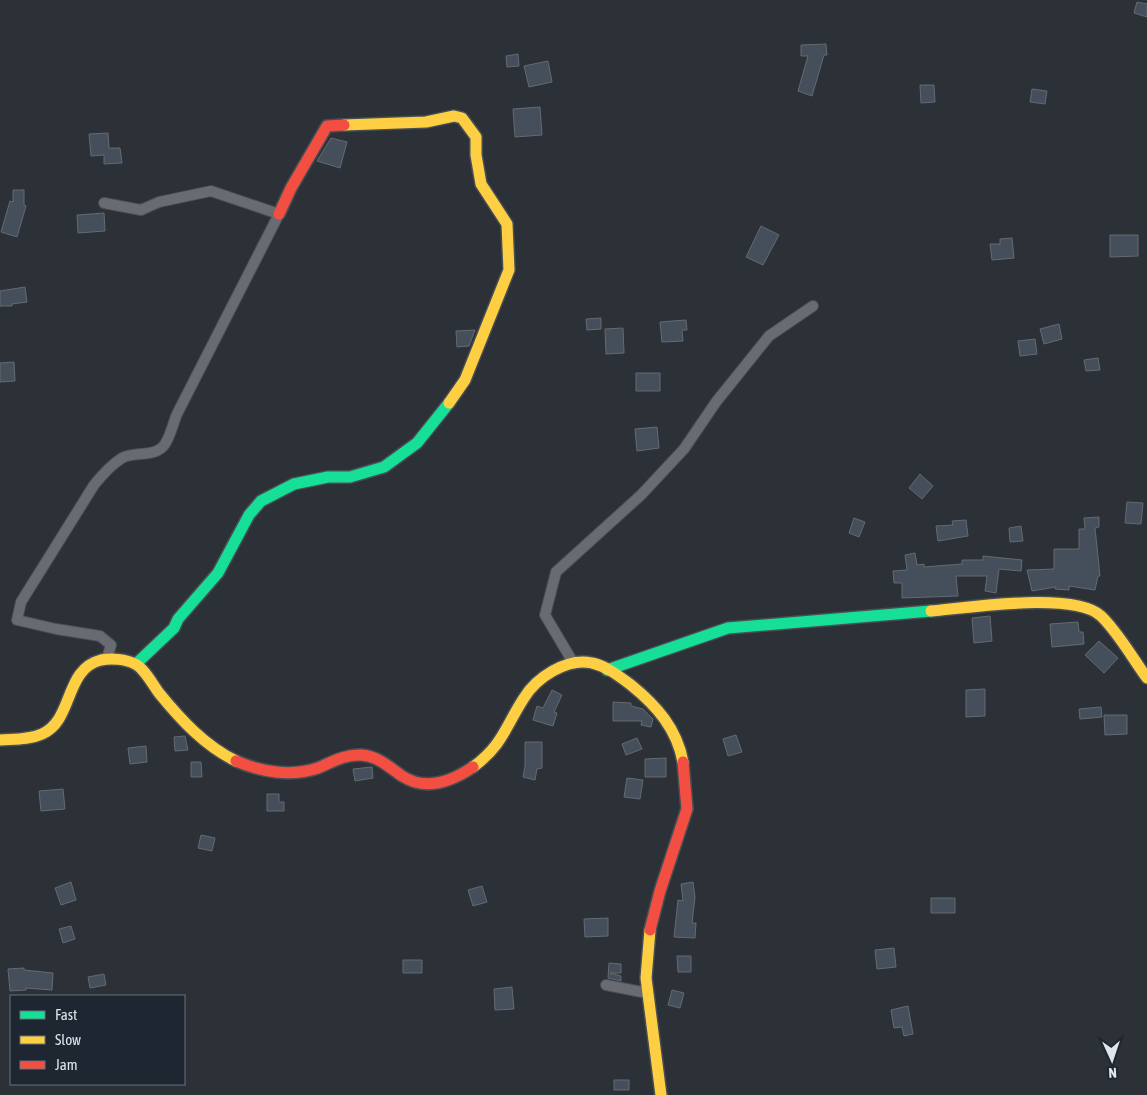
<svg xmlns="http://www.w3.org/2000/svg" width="1147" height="1095" font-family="'Asap Condensed',sans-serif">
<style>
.building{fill:#444f5b;stroke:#666a70}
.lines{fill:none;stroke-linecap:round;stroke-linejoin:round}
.street-casing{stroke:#494e53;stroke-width:12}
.fast-casing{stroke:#494e53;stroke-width:14}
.slow-casing{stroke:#494e53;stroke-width:14}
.jam-casing{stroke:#494e53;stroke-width:14}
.street{stroke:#686c72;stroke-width:10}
.fast{stroke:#16e098;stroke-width:11}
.slow{stroke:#ffcf43;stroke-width:11}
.jam{stroke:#f24e42;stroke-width:11}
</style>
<rect width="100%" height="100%" fill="#2c3137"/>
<path class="building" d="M1137,2L1147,4V17L1134,13Z
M826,44L827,55H824L812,96L798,91L808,56H801V45Z
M518,54L519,66L507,67L506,56Z
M548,61L552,82L529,87L524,66Z
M920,85H934L935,102L921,103Z
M1032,89L1047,91L1045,104L1030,102Z
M540,107L542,135L515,137L513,109Z
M108,133L109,148H120L122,163L104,164V155L91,156L89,134Z
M331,138L347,142L340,168L317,161Z
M13,190H24V205L26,206L17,237L1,232L10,201L13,202Z
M104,213L105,231L78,233L77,215Z
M761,226L779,235L763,265L746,257Z
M1110,235H1138V256L1110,257Z
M1012,238L1014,258L992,260L990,244H1000V239Z
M25,287L27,302L12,304V306H0V291Z
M601,318V329L587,330L586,319Z
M686,320L687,330H682L683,341L662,342L660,322Z
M1059,324L1062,339L1044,344L1040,329Z
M623,328L624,353L606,354L605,329Z
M475,330L469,346L457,347L456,331Z
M1035,339L1037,354L1020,356L1018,341Z
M1098,358L1100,370L1086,371L1084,360Z
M14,362L15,381L0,382V363Z
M636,373H660V391H636Z
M657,427L659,448L637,451L635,429Z
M920,474L933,486L922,499L909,488Z
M1127,502L1143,503L1141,524L1125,523Z
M1099,517V527L1095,528L1100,576H1098L1095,590L1069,586V590L1055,589L1056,587L1032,591L1027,570L1054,569V549H1079V529H1085L1084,518Z
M854,518L865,522L859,537L849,533Z
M966,520L968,536L938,541L936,526L953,525L952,521Z
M1021,526L1023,541L1010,542L1009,528Z
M915,553L917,565L924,564V567L962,564V560H983V556L1022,560L1021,571L999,569L996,593L985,591L987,576H956L958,596L902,598V583H894L893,571L907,570L905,555Z
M990,616L992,641L974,643L972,618Z
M1078,622L1079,632H1083L1084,644L1052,647L1050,624Z
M1099,641L1118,658L1104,673L1085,655Z
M985,689V716L966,717V690Z
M552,690L562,695L554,712L557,713L553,726L533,720L537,706L543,708Z
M613,702L631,703V706L643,709L653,719L651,727L641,725L642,721H613Z
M1101,707L1102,717L1080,719L1079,709Z
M1104,715H1127V734L1105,735Z
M736,735L742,752L728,756L723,739Z
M185,736L188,750L175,751L174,737Z
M637,738L642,749L626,755L622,744Z
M525,742H542V768L537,769L535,780L523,777L525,766Z
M146,746L147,762L130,764L128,748Z
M666,758V777H645V759Z
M191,762H201L202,777H191Z
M372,767L373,778L355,781L353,769Z
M627,778L643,780L640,799L624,797Z
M63,789L65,809L41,811L39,791Z
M267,794H279V802H284V811H267Z
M201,835L215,838L212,851L198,848Z
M71,882L76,900L61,905L55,888Z
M693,882L695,897L692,923H696L695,938L674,937L678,900L683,901L681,884Z
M482,886L487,902L473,906L468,890Z
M931,898H955V913H931Z
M608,918V936L585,937L584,919Z
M71,926L75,939L63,943L59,929Z
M894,948L896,967L877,969L875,950Z
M677,956H691V972H678Z
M403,960H422V973H403Z
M609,963L621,964V973H610L621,976V981L608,978Z
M24,968V970L53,973L52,990L26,988V990L10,991L8,969Z
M104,974L106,985L90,988L88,977Z
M512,987L514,1009L495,1010L494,989Z
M672,990L684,993L680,1008L668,1005Z
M908,1006L913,1034L904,1036L902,1027L894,1028L891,1010Z
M614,1080H629V1090H614Z"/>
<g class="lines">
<g class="street-casing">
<path id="street" d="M104,203L141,210L159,202L211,191L279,214L177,414C173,423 171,435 165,444C156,458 135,451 122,458C111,465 102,475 94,485L21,602L17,620L56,629L100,636L111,645L107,658
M574,664L545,615L556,572L641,495L684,449L716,402L769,336L813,306
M606,985L647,993"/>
</g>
<g class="fast-casing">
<path id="fast" d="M136,664L174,628L178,619L218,573L249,515L261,501L294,484L328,477H350L384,467L417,443L449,403
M607,670L728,628L931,611"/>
</g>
<g class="slow-casing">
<path id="slow" d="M344,125L426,122L454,116L462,118L476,137V155L481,184L507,224L509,270L465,380L449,403
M931,611C967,608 1074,591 1101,616C1118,632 1133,659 1147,678
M0,740C14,739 29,740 42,734C74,720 64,669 101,660C111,658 126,659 135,664C144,668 153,685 159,693C181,720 205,746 236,761
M473,767C503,745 505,727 524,698C536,678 567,657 592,663C606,666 619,676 631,685C657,706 677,729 683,762
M650,930L646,978L661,1095"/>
</g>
<g class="jam-casing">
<path id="jam" d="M279,214L291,188L327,126L344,125
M236,761C261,772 291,777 318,768C332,762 346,754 361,755C378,756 389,767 402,776C425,791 451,782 473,767
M650,930L660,891L687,809L683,762"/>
</g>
<use href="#street" class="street"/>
<use href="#fast" class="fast"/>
<use href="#slow" class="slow"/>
<use href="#jam" class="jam"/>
</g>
<rect x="10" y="995" width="175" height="90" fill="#1d2631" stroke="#6b727c"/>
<rect x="20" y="1011" width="25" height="8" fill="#16e098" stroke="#6b727c"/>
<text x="55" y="1020" font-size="15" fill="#dfe5ec">Fast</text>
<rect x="20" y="1036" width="25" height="8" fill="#ffcf43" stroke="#6b727c"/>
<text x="55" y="1045" font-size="15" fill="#dfe5ec">Slow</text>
<rect x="20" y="1061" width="25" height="8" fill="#f24e42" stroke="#6b727c"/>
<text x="55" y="1070" font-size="15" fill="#dfe5ec">Jam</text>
<g transform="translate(1112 1060) rotate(177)" stroke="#1d2631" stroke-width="4" paint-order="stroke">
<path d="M0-4L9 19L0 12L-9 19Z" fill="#dfe5ec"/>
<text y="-8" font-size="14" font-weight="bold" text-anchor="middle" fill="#dfe5ec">N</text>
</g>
</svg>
